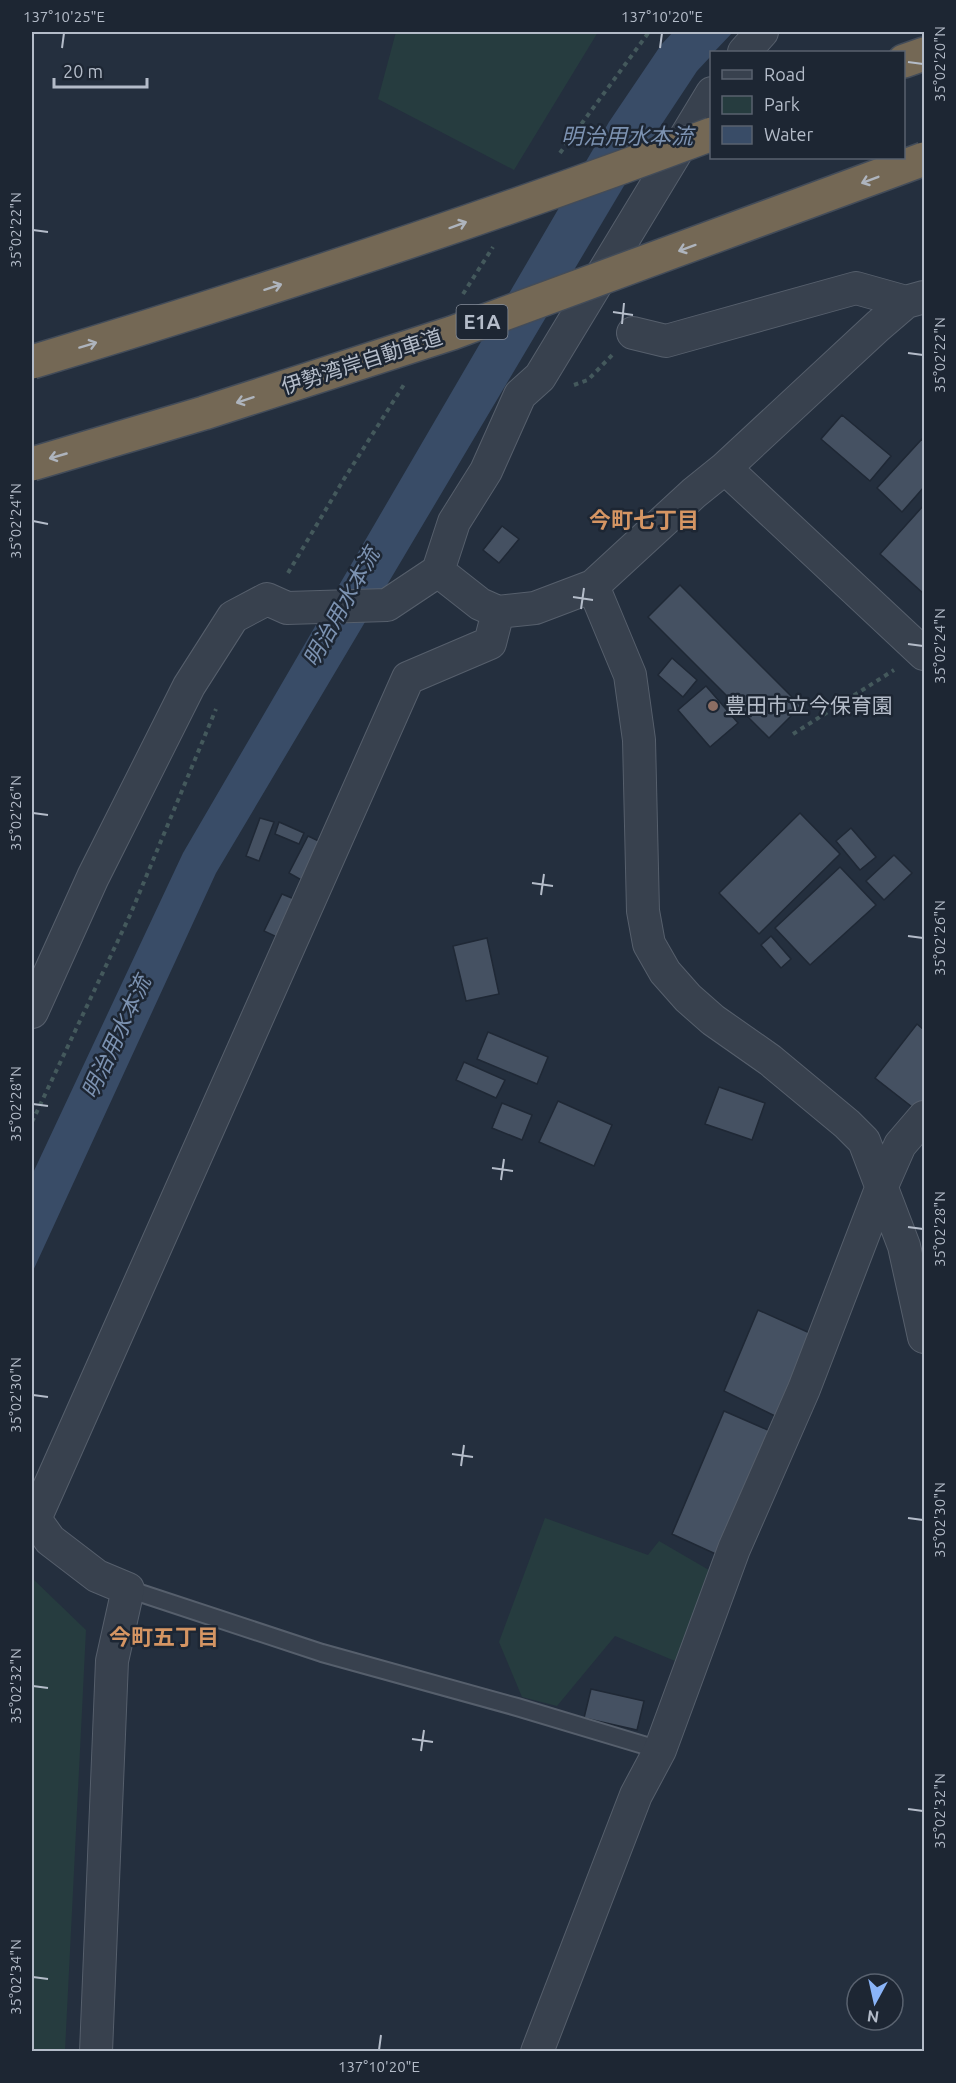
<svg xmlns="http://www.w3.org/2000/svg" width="956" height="2083" font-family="Ubuntu,'Noto Sans JP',sans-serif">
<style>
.green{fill:#263c3f}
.water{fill:#394c67}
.building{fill:#455162;stroke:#1f2835;stroke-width:1.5}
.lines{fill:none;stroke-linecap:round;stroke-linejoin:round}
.service-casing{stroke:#565f6c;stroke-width:20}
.minor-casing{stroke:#565f6c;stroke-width:34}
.motorway-casing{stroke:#434c59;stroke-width:36}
.path{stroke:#44595c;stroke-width:4;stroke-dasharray:4.5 4.5;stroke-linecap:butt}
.service{stroke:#38414e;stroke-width:16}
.minor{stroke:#38414e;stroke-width:32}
.motorway{stroke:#746855;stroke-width:33}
.motorway-bridge-casing{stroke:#434c59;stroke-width:36;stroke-linecap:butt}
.motorway-bridge{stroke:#746855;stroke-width:33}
.oneway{stroke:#aeb4bd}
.ticks{fill:none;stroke:#b4bcc9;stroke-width:2}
.education-dot{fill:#8d6e63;stroke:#1d2633;stroke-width:2}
.labels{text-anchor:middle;stroke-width:5;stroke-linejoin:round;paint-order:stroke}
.shield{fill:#1d2633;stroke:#878f9c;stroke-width:1.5}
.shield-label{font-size:20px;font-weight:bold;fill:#b4bcc9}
.street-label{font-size:21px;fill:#b4bcc9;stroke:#1d2633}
.poi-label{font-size:21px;fill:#b4bcc9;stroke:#1d2633;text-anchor:start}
.water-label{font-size:22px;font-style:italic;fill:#7c92b1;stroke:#1d2633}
.neighbourhood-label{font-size:22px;font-weight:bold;fill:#d59563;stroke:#1d2633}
.neatline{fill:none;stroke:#b4bcc9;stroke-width:2}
.ticks-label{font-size:15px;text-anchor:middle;fill:#b4bcc9}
</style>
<rect width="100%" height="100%" fill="#242f3e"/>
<path class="green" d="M396,32H598L514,170L378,99Z
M545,1518L648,1555L659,1541L714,1573L675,1661L615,1636L557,1706L522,1697L499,1642Z
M32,1578L86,1630L65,2051H32Z"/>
<path class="water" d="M673,32H733L714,52H712L711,56L697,71L650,142L216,873L32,1273V1175L183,853L609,122L661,45Z"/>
<path class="building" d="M842,415L891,456L870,481L821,439Z
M922,439L924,442V487L902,512L877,488Z
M924,505V594L880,554Z
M502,526L519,539L499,563L483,550Z
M680,585L801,706L769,738L648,617Z
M672,658L697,680L683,697L658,675Z
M706,686L738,723L710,747L678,710Z
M800,813L840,854L759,934L719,893Z
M260,818L274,822L259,861L246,856Z
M279,822L304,833L299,844L275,834Z
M851,828L876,857L860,870L836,841Z
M308,836L325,844L305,882L289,873Z
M894,855L912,873L884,900L866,881Z
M840,867L876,905L810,965L775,928Z
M282,894L299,901L281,939L264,931Z
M771,936L791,959L781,968L761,945Z
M487,938L499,994L466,1001L453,946Z
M917,1024L924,1030V1099L916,1110L875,1078Z
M488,1032L548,1057L537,1084L477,1059Z
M464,1062L505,1080L496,1098L456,1080Z
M719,1087L765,1103L752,1140L705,1124Z
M558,1101L612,1125L594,1166L539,1142Z
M502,1103L532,1115L522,1140L492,1128Z
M758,1310L812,1334L775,1416L724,1391Z
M724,1411L777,1434L720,1556L672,1534Z
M591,1689L644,1701L637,1730L584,1718Z"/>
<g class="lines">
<g class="service-casing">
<path id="service" d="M128,1589L322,1653L517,1707L660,1750"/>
</g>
<g class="minor-casing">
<path id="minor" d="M744,52L762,32
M633,333L666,341L856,288L906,302
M725,468L924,654
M438,571L454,522L486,471L520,395L540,377L712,93
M593,586L630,675L639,740L643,911L649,944L665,972L688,998L713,1020L770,1060L847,1124L864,1141L904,1246L924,1337
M32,1012L93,877L189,686L233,617L267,599L287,608L387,605L438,571L480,604L498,612L535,608L593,586L694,493L725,468L878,326L906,302L924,297
M96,2052L112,1661L128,1589L97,1576L50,1540L35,1519L408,678L490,643L498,612
M537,2052L636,1795L660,1750L734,1549L804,1389L882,1186L900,1145L924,1117"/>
</g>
<g class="motorway-casing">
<path id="motorway" d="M904,61L924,54"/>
</g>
<path class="path" d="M560,153L649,32
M463,294L493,247
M574,385L588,380L612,355
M288,573L344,479L405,383
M793,734L894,670
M32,1122L131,913L216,709"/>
<use href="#service" class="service"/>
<use href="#minor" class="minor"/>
<use href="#motorway" class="motorway"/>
<g class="motorway-bridge-casing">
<path id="motorway-bridge" d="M32,362C260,293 488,218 712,134
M32,464L204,413L452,333L924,159"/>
</g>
<use href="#motorway-bridge" class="motorway-bridge"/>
</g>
<defs><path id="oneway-shaft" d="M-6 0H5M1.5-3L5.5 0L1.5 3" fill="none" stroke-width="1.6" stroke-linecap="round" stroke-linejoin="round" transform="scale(1.5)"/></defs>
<g class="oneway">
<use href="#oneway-shaft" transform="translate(870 180) rotate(159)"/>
<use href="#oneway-shaft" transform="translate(458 225) rotate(-20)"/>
<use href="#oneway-shaft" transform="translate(687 248) rotate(160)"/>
<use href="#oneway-shaft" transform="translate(273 287) rotate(-18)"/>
<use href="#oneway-shaft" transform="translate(88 345) rotate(-17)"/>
<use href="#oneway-shaft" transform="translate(245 400) rotate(162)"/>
<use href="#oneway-shaft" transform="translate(58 456) rotate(164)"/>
</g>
<path class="ticks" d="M62,48L64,33M660,48L662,33M908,62L923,64M33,230L48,232M613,312L633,315M622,324L624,303M908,353L923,355M33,521L48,524M573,597L593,600M581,609L584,588M908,644L923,646M33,813L48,815M532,883L553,886M541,895L544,874M908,936L923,938M33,1104L48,1106M492,1168L513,1171M501,1180L504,1159M908,1227L923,1229M33,1395L48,1397M452,1454L473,1457M461,1466L464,1445M908,1518L923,1520M33,1686L48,1688M412,1739L433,1742M421,1751L424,1730M908,1809L923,1811M33,1977L48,1979M379,2050L381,2035"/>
<circle class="education-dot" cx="713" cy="706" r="6"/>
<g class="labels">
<rect class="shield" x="456.5" y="305" width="51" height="34" rx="4.5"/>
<g class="shield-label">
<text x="482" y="329">E1A</text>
</g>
<g class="street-label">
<text transform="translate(362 362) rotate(-18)" y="7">伊勢湾岸自動車道</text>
</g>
<g class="poi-label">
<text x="725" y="713">豊田市立今保育園</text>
</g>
<g class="water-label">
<text x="627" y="144">明治用水本流</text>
<text transform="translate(341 607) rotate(-61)" y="8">明治用水本流</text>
<text transform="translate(116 1037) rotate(-65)" y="8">明治用水本流</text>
</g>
<g class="neighbourhood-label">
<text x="644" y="528">今町七丁目</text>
<text x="164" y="1645">今町五丁目</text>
</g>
</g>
<rect width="956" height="2083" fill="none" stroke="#1d2633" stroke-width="66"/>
<rect x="710" y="51" width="195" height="108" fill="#1d2633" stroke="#59626f" stroke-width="1.5"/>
<rect x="722" y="70" width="30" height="9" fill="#38414e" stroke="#59626f" stroke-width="1.5"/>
<text x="764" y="81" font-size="18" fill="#b4bcc9">Road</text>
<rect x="722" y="96" width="30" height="18" fill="#263c3f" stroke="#59626f" stroke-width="1.5"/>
<text x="764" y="111" font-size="18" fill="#b4bcc9">Park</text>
<rect x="722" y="126" width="30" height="18" fill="#394c67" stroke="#59626f" stroke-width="1.5"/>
<text x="764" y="141" font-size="18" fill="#b4bcc9">Water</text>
<g transform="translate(875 2002) rotate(188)"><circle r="28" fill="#1d2633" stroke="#59626f" stroke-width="1.5"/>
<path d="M0-4.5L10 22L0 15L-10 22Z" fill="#8ab4f8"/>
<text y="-9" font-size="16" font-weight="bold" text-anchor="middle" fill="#b4bcc9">N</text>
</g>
<path d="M54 78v9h93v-9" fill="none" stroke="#b4bcc9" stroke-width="3"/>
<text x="63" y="78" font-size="18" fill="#b4bcc9" stroke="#1d2633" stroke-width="4.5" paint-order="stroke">20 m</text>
<rect x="33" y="33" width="890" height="2017" class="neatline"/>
<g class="ticks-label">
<text x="64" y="22">137°10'25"E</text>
<text x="662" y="22">137°10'20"E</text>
<text transform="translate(940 64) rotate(-90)" y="5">35°02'20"N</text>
<text transform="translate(16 230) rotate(-90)" y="5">35°02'22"N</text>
<text transform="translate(940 355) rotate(-90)" y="5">35°02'22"N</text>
<text transform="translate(16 521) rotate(-90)" y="5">35°02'24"N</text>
<text transform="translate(940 646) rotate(-90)" y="5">35°02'24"N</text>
<text transform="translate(16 813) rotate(-90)" y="5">35°02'26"N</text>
<text transform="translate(940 938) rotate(-90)" y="5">35°02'26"N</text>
<text transform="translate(16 1104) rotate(-90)" y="5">35°02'28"N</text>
<text transform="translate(940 1229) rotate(-90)" y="5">35°02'28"N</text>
<text transform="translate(16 1395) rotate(-90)" y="5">35°02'30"N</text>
<text transform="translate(940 1520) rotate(-90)" y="5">35°02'30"N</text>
<text transform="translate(16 1686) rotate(-90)" y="5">35°02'32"N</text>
<text transform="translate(940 1811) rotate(-90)" y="5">35°02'32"N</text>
<text transform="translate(16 1977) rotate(-90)" y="5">35°02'34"N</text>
<text x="379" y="2072">137°10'20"E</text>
</g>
</svg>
